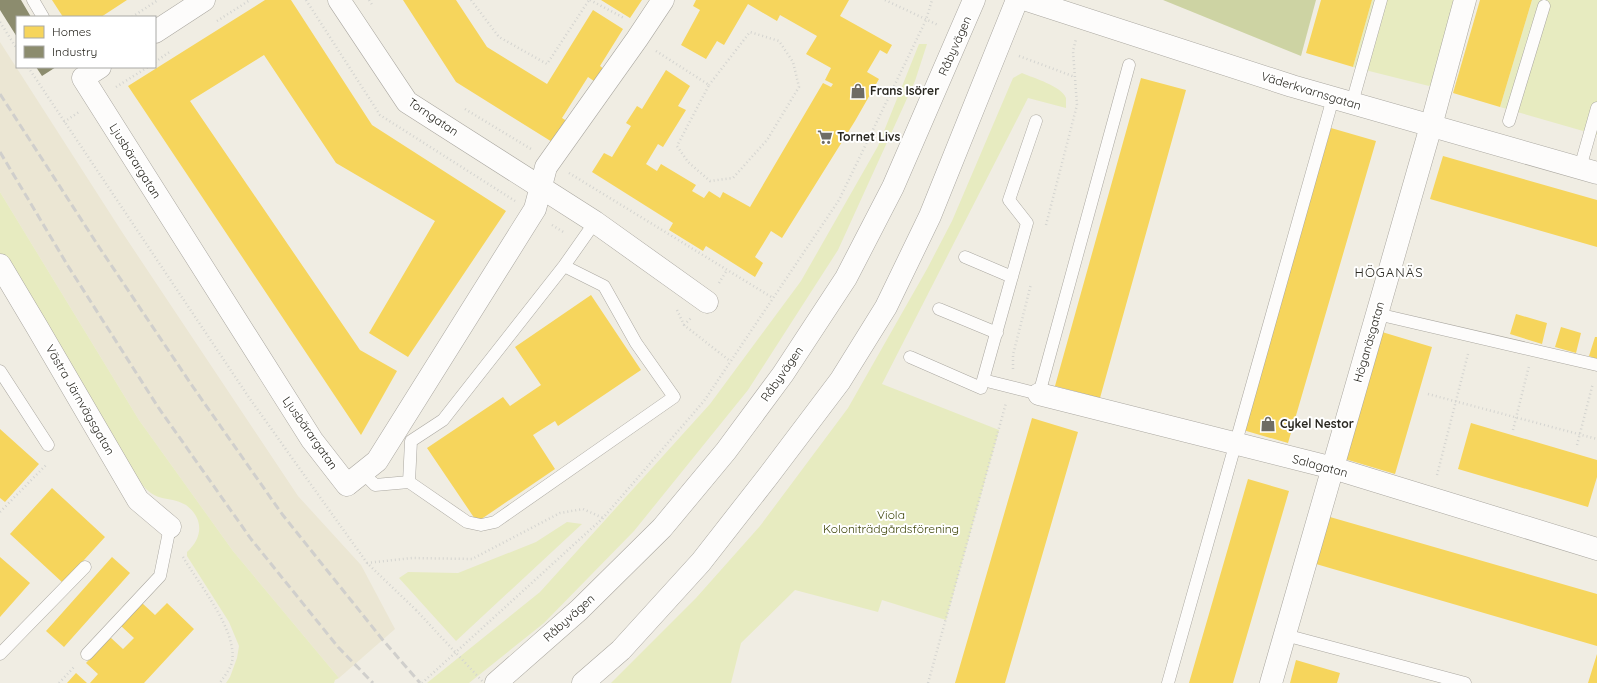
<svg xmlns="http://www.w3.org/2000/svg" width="1597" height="683" font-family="Quicksand,sans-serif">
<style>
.built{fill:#ebe6d3}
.green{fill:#e7ebc0}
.forest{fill:#cdd3a3}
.homes{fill:#f6d55c}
.industry{fill:#8c8c6e}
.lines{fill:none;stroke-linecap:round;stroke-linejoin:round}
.service-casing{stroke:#aaa7a0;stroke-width:13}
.minor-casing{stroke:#aaa7a0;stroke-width:23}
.tertiary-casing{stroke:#aaa7a0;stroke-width:23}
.secondary-casing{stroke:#aaa7a0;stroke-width:23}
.path{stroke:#d4d4d0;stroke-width:2.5;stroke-dasharray:1 3;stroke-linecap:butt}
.service{stroke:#fdfcfb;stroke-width:12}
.minor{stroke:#fdfcfb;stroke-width:22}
.tertiary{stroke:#fdfcfb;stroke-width:22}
.secondary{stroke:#fdfcfb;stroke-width:22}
.rail{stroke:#d0cfcc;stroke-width:3;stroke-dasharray:8 4;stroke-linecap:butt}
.path-bridge{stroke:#d4d4d0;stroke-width:2.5;stroke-dasharray:1 3;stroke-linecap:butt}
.labels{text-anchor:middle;stroke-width:4;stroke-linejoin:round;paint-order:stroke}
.street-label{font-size:12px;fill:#292720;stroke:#fff}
.poi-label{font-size:12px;font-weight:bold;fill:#292720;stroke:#fff;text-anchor:start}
.park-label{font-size:12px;fill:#40470b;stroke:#fff}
.neighbourhood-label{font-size:13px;letter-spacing:1px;fill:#292720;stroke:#fff}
</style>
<rect width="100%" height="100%" fill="#f0ede3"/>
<path class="built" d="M0,42L122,232L298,496L361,565L395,629L339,678L233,551L139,420L0,192Z"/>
<path class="green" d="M1372,0H1460L1437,81L1429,86L1353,67Z
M1532,0H1597V135L1500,107Z
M919,44H927L915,81L838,250L748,390L634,531L544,623L469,683H427L540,592L710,404L801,281L878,146Z
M1022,73C1033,78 1062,86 1066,98C1066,101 1066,105 1066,108L1028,98L882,384L999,430L946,620L882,600L878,612L795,590L741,643L731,683H611L696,598L760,526L848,408L927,269L952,221L1013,78Z
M0,192L139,420L233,551L339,678L335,680L334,683H226L230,677L237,658L239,646L229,622L187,556V552C203,537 204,519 186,505C166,494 158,505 140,482L0,253Z
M567,522L582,524L456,641L399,578L408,572L458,573L536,542Z"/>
<path class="forest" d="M1163,0H1316L1301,56Z"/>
<path class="homes" d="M52,0H127L101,17H63Z
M265,0H291L372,125L506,211L408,357L369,333L435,221L336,163L264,55L190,101L360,350L397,371L361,435L128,86Z
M403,0H456L487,47L547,84L593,10L623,29L600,66L605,70L597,83L588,77L562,118L570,123L557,145L456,82Z
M601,0H642L630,18Z
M696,0H849L840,16L892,45L887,54L880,50L867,72L879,79L855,121L782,238L771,231L755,257L763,263L755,277L706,246L703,251L669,230L673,223L592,172L604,153L612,157L631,126L626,123L637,106L642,109L666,70L690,86L678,106L686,110L663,147L658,144L646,164L657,171L661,164L696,185L692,191L704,198L709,191L720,198L723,192L750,207L823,83L831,87L833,84L825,80L831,68L806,54L817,36L780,15L777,21L748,4L724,45L717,41L706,59L681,45L700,10L693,6Z
M1321,0H1372L1353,67L1306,53Z
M1480,0H1532L1500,107L1453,93Z
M1141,78L1186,90L1100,398L1055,386Z
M1331,128L1376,141L1288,443L1243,430Z
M1443,156L1597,200V247L1430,199Z
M591,295L641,370L558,426L555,421L533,435L555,469L477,522L427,448L503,397L510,406L541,385L515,347Z
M1516,314L1547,323L1542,344L1510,334Z
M1561,327L1581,333L1576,353L1555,347Z
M1382,332L1432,347L1395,474L1345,459Z
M1595,337H1597V359L1589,356Z
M1032,418L1078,432L1005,683H955Z
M1471,423L1597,460V477L1588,507L1458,469Z
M0,429L39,464L5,502L0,498Z
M1248,479L1289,491L1233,683H1189Z
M52,488L105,537L63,583L10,534Z
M1330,517L1597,594V646L1316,564Z
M0,557L30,583L0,617Z
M112,557L130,573L64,647L46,631Z
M142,603L155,615L167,603L194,629L144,683H90L98,674L86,663L110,637L123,649L134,638L121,626Z
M1597,654V683H1588Z
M1296,660L1340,673L1337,683H1290Z
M76,673L87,683H67Z"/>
<path class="industry" d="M0,0H21L31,17H17V37L0,10Z
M36,67H56L42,76Z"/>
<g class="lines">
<g class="service-casing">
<path id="service" d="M33,0L43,17
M1352,103L1381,0
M1036,121L1009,200L1027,223L983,380L1039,394L1129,65
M1509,121L1544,6
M1580,168L1597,108
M965,257L1012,277
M564,266L604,286L636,343L674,397L495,522L481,525L467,522L409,482L411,441L443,420L564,266L595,222
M939,309L997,333
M1377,314L1597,365
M910,357L981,388L983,380
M0,371L48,445
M363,473L375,485L409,482
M1285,635L1465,683
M0,654L85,567
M87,654L160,576L170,527
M1168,683L1333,98"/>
</g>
<g class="minor-casing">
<path id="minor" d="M339,0L407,102L595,222L707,302
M155,32L204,0
M100,67L83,78L312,440L347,485L377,461L535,209L546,167L637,39L663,0
M0,265L37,327L138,500L170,527
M1039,394L1333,468L1597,549
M1271,683L1431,126L1465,0"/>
</g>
<g class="tertiary-casing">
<path id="tertiary" d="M1027,0L1292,86L1597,173"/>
</g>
<g class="secondary-casing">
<path id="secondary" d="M496,683L579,610L662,528L726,451L783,374L846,278L893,187L974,0
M583,683L621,650L701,562L769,475L840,381L886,307L930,216L1017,0"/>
</g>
<path class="path" d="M306,0L380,115L515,201
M369,0L373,6
M471,0L499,37L547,64L589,0
M590,0L624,18
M885,0L938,25
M132,17L158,0
M217,21L250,0
M0,22L17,49
M656,51L709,85L677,146L688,162L710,181L733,178L767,140L799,87L793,62L779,41L750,32L709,85
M1019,56L1075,77
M155,62L171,51
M28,67L250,399L367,563L416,610
M116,87L148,67
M465,109L531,149
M64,122L79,112
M569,173L773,298
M552,225L565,233
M1046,225L1077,105L1073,51L1076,39
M719,283L727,270
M677,310L684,325L730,361
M684,325L691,318
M1013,369V355L1031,284
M1428,394L1597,439
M1513,430L1529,366
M1577,445L1593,383
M1437,475L1468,354
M0,512L47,464
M183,557C198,583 238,631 232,662C230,670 224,676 220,683
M367,563L412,558L472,559L560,513L583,509L603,518
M59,683L75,666
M422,683L603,518L704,401L839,200L926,20L932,0
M928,683L1006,403"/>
<use href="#service" class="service"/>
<use href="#minor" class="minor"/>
<use href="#tertiary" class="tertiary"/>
<use href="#secondary" class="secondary"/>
<path class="rail" d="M0,94L99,247L193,387L282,514L382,639L420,683
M0,152L68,266L158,407L251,539L338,647L373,683"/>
<path class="path-bridge" d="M416,610L484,683"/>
</g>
<defs>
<g id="shop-bare" transform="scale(1.2)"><path d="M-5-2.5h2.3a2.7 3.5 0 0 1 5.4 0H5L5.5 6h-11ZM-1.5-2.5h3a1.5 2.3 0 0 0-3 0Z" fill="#6f6c64" stroke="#fff" stroke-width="2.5" paint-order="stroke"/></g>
<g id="supermarket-bare" transform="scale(1.2)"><path d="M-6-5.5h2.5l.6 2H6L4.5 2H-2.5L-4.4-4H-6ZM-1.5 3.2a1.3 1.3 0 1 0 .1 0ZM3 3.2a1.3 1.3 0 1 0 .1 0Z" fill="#6f6c64" stroke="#fff" stroke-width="2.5" paint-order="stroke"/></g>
</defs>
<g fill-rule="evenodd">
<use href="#shop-bare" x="858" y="91"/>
<use href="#supermarket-bare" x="825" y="137"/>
<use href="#shop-bare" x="1268" y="424"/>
</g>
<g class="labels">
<g class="street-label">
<text transform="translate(955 46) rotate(-66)" y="4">Råbyvägen</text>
<text transform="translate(1311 91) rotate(17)" y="4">Väderkvarnsgatan</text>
<text transform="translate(433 117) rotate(34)" y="4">Torngatan</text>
<text transform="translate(135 161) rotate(58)" y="4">Ljusbärargatan</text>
<text transform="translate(1369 342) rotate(-74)" y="4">Höganäsgatan</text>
<text transform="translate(782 374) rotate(-55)" y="4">Råbyvägen</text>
<text transform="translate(80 400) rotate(60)" y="4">Västra Järnvägsgatan</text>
<text transform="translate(310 433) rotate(55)" y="4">Ljusbärargatan</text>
<text transform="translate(1320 466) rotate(15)" y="4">Salagatan</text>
<text transform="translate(569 618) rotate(-42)" y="4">Råbyvägen</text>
</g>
<g class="poi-label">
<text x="870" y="95">Frans Isörer</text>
<text x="837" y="141">Tornet Livs</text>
<text x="1280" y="428">Cykel Nestor</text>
</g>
<g class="park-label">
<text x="891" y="519">Viola<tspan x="891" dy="14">Koloniträdgårdsförening</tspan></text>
</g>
<g class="neighbourhood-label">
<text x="1389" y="277">HÖGANÄS</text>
</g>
</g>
<rect x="16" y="16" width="140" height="52" fill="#ffffff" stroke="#a9a9a6"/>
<rect x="24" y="26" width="20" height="12" fill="#f6d55c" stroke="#a9a9a6"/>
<text x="52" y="36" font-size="12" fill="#292720">Homes</text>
<rect x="24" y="46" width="20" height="12" fill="#8c8c6e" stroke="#a9a9a6"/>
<text x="52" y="56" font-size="12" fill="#292720">Industry</text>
</svg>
